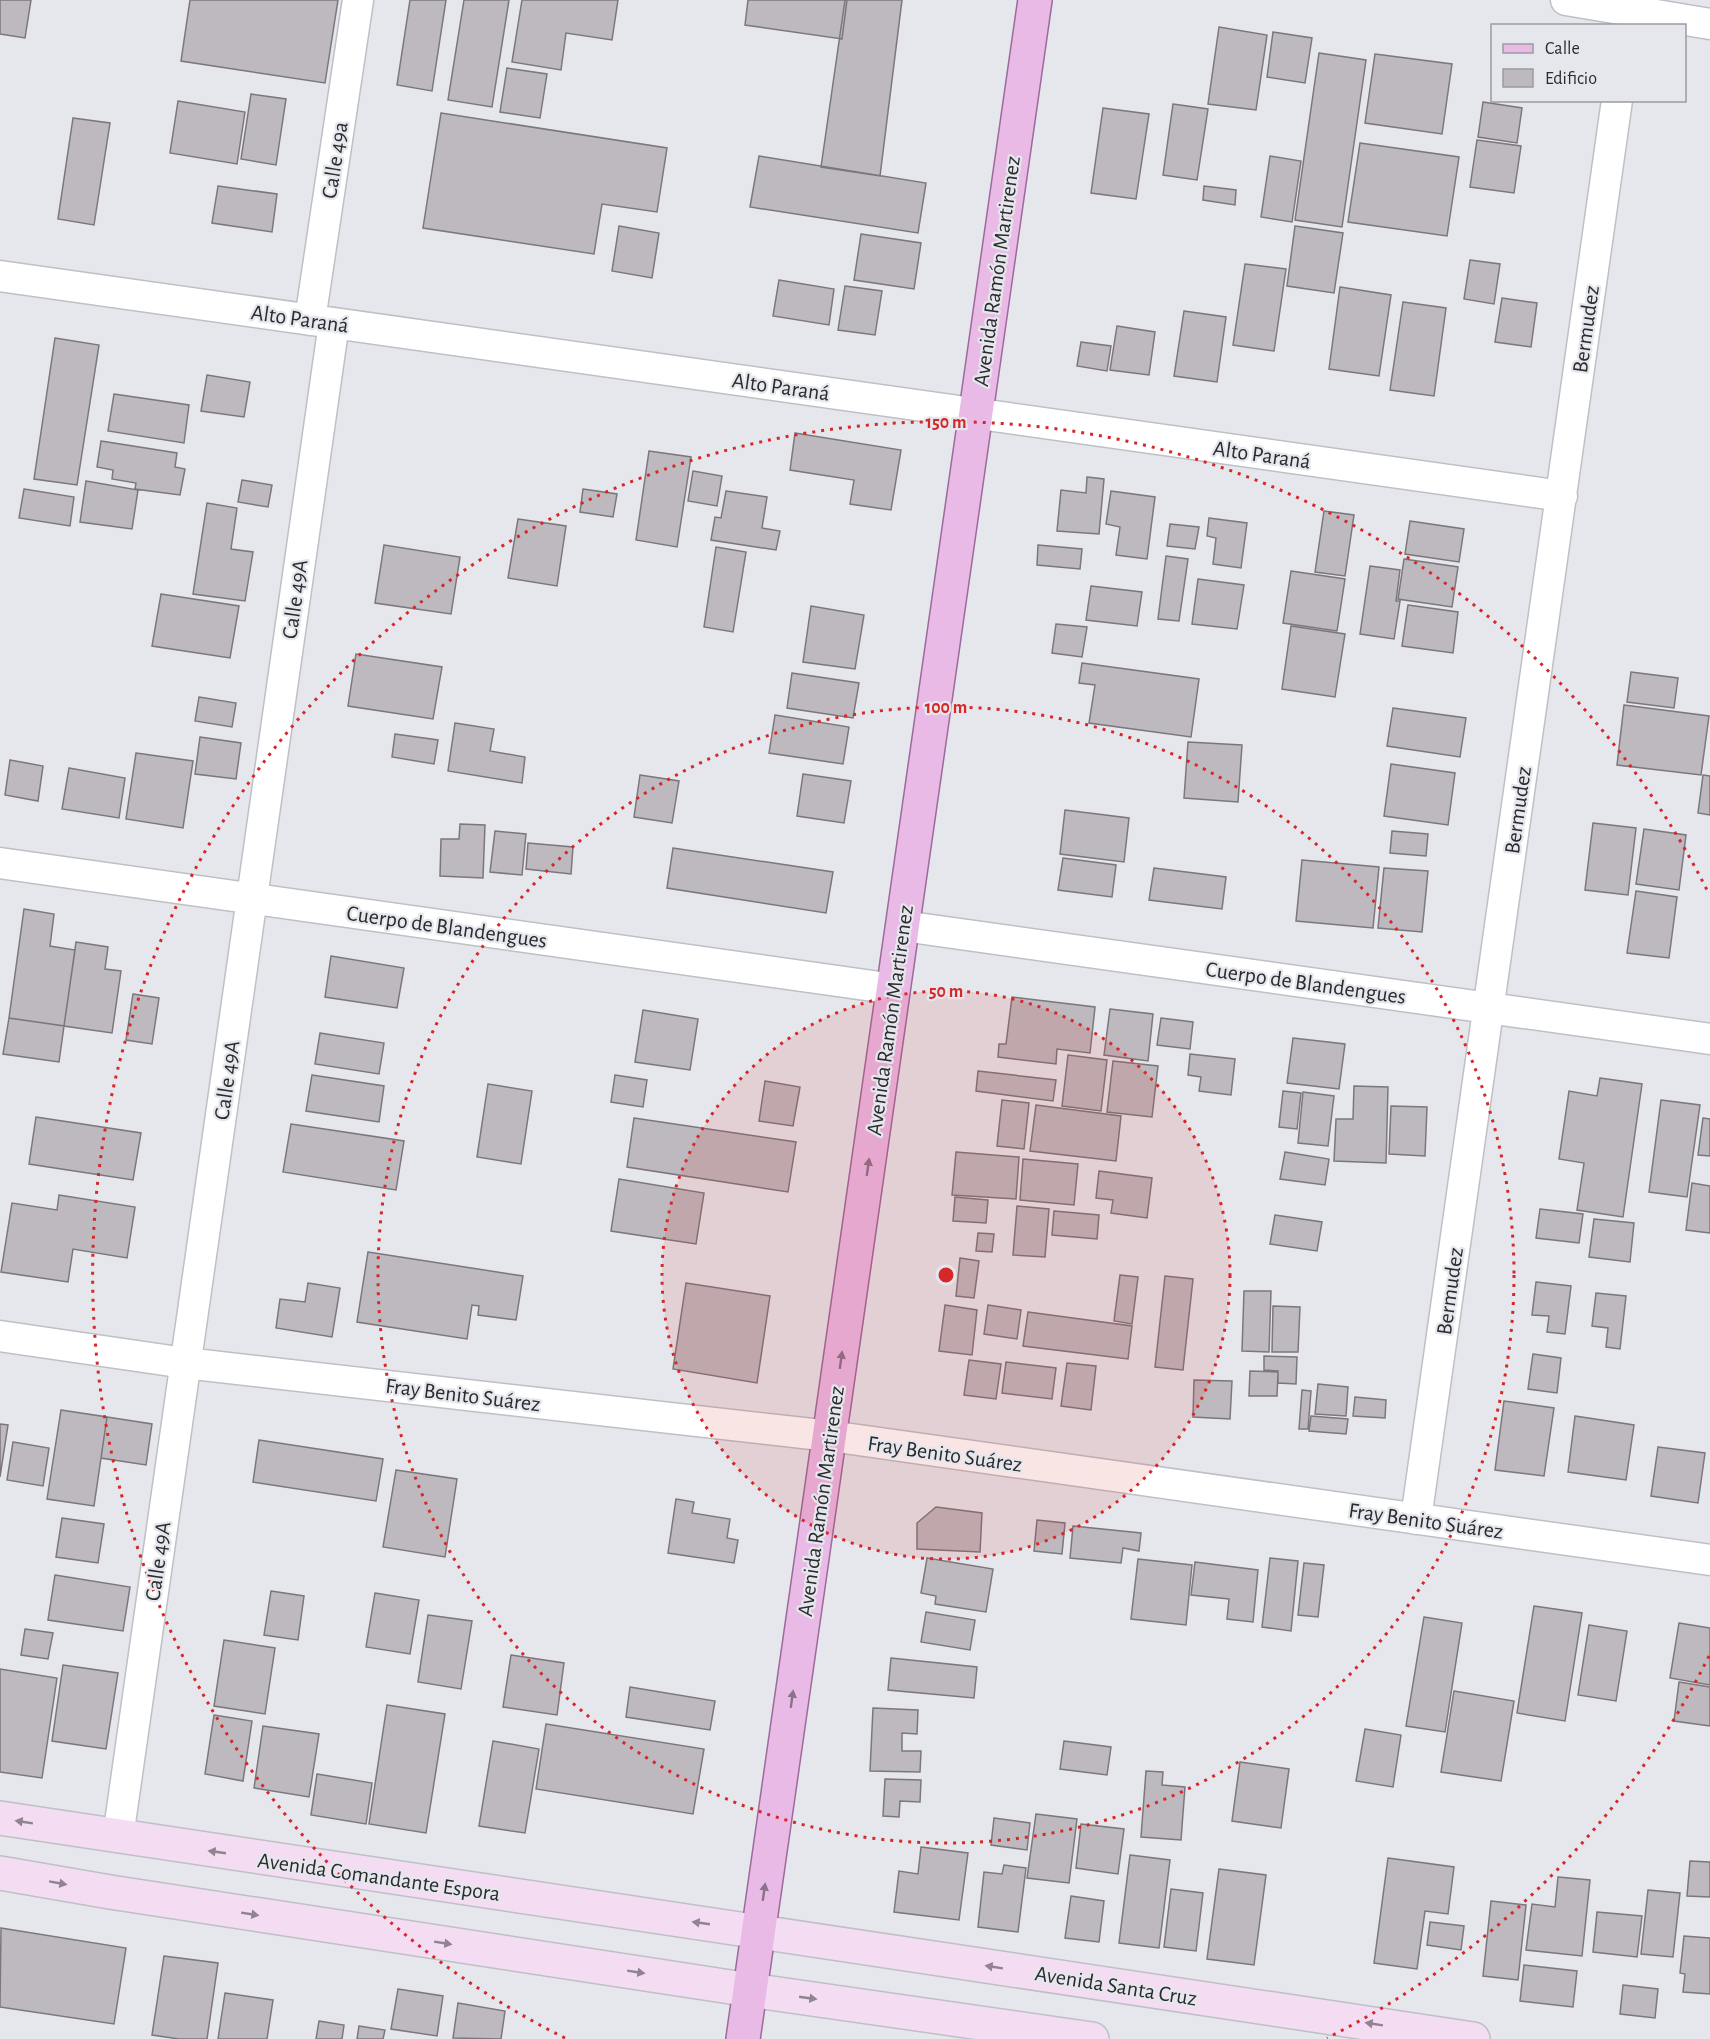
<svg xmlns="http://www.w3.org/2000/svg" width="1710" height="2039" font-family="'Alegreya Sans',sans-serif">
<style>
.building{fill:#beb9be;stroke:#7c777c;stroke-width:1.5}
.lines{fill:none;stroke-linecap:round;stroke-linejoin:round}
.street-casing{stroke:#bec0c6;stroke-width:33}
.secondary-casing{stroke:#bec0c6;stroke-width:36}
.primary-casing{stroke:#9c6a9b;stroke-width:36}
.street{stroke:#fff;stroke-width:30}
.secondary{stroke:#f4dcf3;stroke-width:33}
.primary{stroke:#e9bae6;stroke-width:33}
.oneway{fill:#8a728a}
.oneway2{fill:#8f8490}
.ring{fill:none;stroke:#d62828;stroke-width:3;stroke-dasharray:3 6}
.labels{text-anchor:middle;stroke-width:4.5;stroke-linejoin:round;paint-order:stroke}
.street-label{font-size:22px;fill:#2a2b2d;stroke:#e5e7ed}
.centre{fill:#d62828;stroke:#e5e7ed;stroke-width:3}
.ring-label{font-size:18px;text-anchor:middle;font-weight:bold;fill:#d62828;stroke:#e5e7ed;stroke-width:4.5;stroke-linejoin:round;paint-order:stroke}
</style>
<rect width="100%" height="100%" fill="#e5e7ed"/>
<path class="building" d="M0,0H31L25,38L0,34Z
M190,0H338L325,83L181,61Z
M410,0H446L432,91L397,85Z
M464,0H509L492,107L448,100Z
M522,0H618L612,40L566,33L561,70L512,62Z
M748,0H847L842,39L745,25Z
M845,0H902L880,176L821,167Z
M1219,27L1267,35L1256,110L1208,104Z
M1273,32L1312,38L1305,83L1267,77Z
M1319,53L1366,60L1342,227L1295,220Z
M1375,54L1452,64L1442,134L1365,123Z
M507,68L547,74L540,118L500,112Z
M251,94L286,99L276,165L241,159Z
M178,101L245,112L237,164L170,153Z
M1483,102L1522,108L1517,143L1478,137Z
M1173,104L1208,109L1197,180L1163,175Z
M1103,108L1149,114L1136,199L1091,193Z
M441,113L667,148L657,212L602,204L594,254L423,228Z
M73,118L110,123L94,225L58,219Z
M1477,140L1521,146L1514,193L1470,187Z
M1360,143L1459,157L1447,236L1348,222Z
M759,156L926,183L918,233L750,207Z
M1270,156L1301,161L1292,222L1261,217Z
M218,186L277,194L272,232L212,223Z
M1204,186L1236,190L1235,205L1203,200Z
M619,226L659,233L652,278L612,271Z
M1295,226L1343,233L1334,293L1287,286Z
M861,234L921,243L914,289L854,280Z
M1470,260L1500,264L1494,304L1464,299Z
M1245,264L1286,269L1274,351L1233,345Z
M779,280L834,289L829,325L773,316Z
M845,286L882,291L875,335L838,330Z
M1340,287L1391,295L1379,376L1329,369Z
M1502,298L1537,303L1531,347L1495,342Z
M1403,302L1446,308L1434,396L1390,390Z
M1184,311L1226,317L1217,382L1174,376Z
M1117,326L1155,332L1149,375L1110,370Z
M55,338L99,345L77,485L34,479Z
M1081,342L1111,346L1107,371L1077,366Z
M207,375L250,382L244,417L201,411Z
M114,394L189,405L184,443L108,431Z
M795,433L901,450L891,510L850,504L854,480L790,470Z
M101,441L177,453L175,467L185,469L180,495L135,489L136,483L112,479L113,470L97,467Z
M649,451L691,457L677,547L636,540Z
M693,471L722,476L717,506L688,501Z
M1087,477L1104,479L1099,534L1057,531L1061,490L1086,493Z
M242,480L272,485L268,507L238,502Z
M86,481L138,490L132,529L80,522Z
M24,489L74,497L70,526L19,518Z
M583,489L617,494L613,517L580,512Z
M726,491L767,497L762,528L780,531L776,550L711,540L715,517L721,518Z
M1111,491L1155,497L1147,559L1116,555L1120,527L1106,524Z
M207,503L237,508L231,549L253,552L245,601L193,594Z
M1324,511L1354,515L1345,576L1315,572Z
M1209,518L1247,523L1241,568L1213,564L1216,538L1207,536Z
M518,519L566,526L557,586L508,578Z
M1410,521L1464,529L1459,562L1405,554Z
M1170,524L1199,527L1195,549L1167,546Z
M384,545L460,557L451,614L375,603Z
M1038,545L1082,549L1080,569L1037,565Z
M716,547L746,552L733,632L704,627Z
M1166,556L1188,559L1179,621L1158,619Z
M1404,559L1458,567L1452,607L1398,599Z
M1370,566L1400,570L1396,601H1400L1394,639L1360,634Z
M1291,571L1345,579L1337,631L1283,623Z
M1198,579L1244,585L1237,629L1192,624Z
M1091,586L1142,592L1137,626L1086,620Z
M161,594L239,606L230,658L152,646Z
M1408,605L1458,612L1453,653L1402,646Z
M811,606L864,615L855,669L803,662Z
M1056,624L1087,627L1082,657L1052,653Z
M1291,626L1345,634L1335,697L1282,689Z
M356,654L442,667L433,719L348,706Z
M1082,663L1199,679L1191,737L1089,723L1095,685L1079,683Z
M1631,672L1678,678L1674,708L1627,702Z
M792,673L859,683L853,718L787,708Z
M199,697L236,703L232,727L195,721Z
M1624,705L1709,716L1701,775L1617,765Z
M1393,708L1466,718L1460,757L1387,746Z
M775,715L849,727L843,764L769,753Z
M455,723L494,729L490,751L525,757L522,783L448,771Z
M395,734L438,740L434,764L392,757Z
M200,737L241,743L236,779L195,774Z
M1188,742L1242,745L1238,802L1184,798Z
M136,753L193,761L183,828L126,819Z
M10,760L43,766L38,801L5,795Z
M1391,764L1455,773L1448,825L1384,816Z
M69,768L125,778L119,818L62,809Z
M803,774L851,781L844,823L797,816Z
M640,775L679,781L672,823L634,817Z
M1703,775L1710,776V815L1698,813Z
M1065,810L1129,818L1124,862L1060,854Z
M1593,823L1636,828L1628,895L1585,890Z
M460,824L485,825L483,878L440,876L441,839H459Z
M1644,829L1686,835L1679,890L1636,884Z
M495,831L526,834L522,875L490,872Z
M1392,831L1428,834L1426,856L1390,853Z
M528,843L573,847L571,874L526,869Z
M673,848L833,872L826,913L667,888Z
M1063,858L1116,865L1112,897L1058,890Z
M1302,860L1379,867L1373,928L1296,921Z
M1154,868L1226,877L1222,909L1149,900Z
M1384,868L1428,871L1422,932L1378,928Z
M1636,891L1677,897L1669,958L1627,953Z
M24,909L54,914L50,946L75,950L64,1026L9,1018Z
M76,942L108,947L105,969L121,971L112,1033L64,1026Z
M331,956L404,968L397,1008L325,997Z
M133,994L159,998L152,1044L126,1040Z
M1012,997L1095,1007L1090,1053L1057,1049L1056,1064L998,1057L999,1044H1006Z
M1110,1009L1153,1014L1148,1061L1104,1055Z
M643,1010L698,1019L690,1070L635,1062Z
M9,1018L64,1026L59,1062L3,1054Z
M1161,1018L1193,1022L1190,1049L1157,1045Z
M320,1033L384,1043L379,1074L315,1064Z
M1293,1038L1345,1044L1339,1089L1287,1083Z
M1190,1054L1235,1059L1231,1095L1199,1091L1201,1077L1188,1075Z
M1068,1055L1107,1060L1101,1111L1062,1106Z
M1113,1061L1158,1066L1152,1117L1107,1112Z
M978,1071L1056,1080L1053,1101L976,1091Z
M312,1075L384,1086L379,1122L306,1111Z
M615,1075L647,1080L643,1107L611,1102Z
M1600,1078L1642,1084L1623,1217L1577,1210L1584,1163L1559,1159L1569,1091L1597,1096Z
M765,1081L800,1087L793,1126L759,1121Z
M488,1084L532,1091L521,1164L477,1157Z
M1354,1086L1388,1087L1386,1163L1334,1161L1336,1119H1353Z
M1283,1091L1301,1093L1297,1129L1279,1127Z
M1303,1092L1334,1096L1328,1146L1298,1143Z
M1002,1100L1029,1103L1024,1149L997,1146Z
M1661,1100L1700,1105L1687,1197L1649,1192Z
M1036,1105L1121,1116L1116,1161L1030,1151Z
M1391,1106L1427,1107L1425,1156L1389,1154Z
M36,1117L141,1133L133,1180L29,1164Z
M634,1118L796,1142L788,1192L627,1167Z
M1703,1118L1710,1119V1156L1698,1155Z
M291,1124L404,1141L396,1190L283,1172Z
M956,1152L1019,1157L1016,1199L952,1195Z
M1285,1152L1329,1159L1325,1185L1280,1179Z
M1023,1159L1078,1164L1074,1205L1020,1200Z
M1099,1171L1152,1178L1147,1218L1111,1213L1113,1200L1096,1198Z
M619,1179L704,1193L696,1244L611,1231Z
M1692,1183L1710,1186V1233L1686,1230Z
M59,1195L135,1207L127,1258L73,1249L68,1282L1,1272L12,1203L57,1210Z
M955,1197L988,1200L986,1223L953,1221Z
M1017,1206L1049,1209L1045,1257L1013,1255Z
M1540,1209L1583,1214L1579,1243L1536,1238Z
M1054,1211L1099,1215L1097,1239L1052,1235Z
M1275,1215L1322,1222L1317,1251L1270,1244Z
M1594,1219L1634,1223L1630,1262L1589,1257Z
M978,1233L994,1234L992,1252L976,1251Z
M368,1252L523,1276L516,1320L478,1315L479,1306L472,1305L467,1339L357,1322Z
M960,1258L979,1261L974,1298L956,1296Z
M1120,1275L1138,1277L1132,1324L1114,1321Z
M1165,1276L1193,1279L1183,1370L1155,1367Z
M1536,1282L1571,1286L1565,1334L1547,1332L1549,1316L1532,1315Z
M308,1283L340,1288L332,1337L276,1328L280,1299L305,1302Z
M686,1283L770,1296L757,1383L673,1369Z
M1244,1291H1271L1269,1352L1242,1351Z
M1596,1293L1626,1296L1620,1349L1606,1347L1608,1328L1592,1326Z
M945,1305L977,1310L972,1355L939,1351Z
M988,1305L1021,1310L1017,1339L984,1334Z
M1273,1306L1300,1307L1298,1352H1272Z
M1028,1312L1132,1326L1128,1359L1023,1346Z
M1533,1354L1561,1358L1557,1393L1528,1389Z
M1264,1356L1297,1357L1296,1384L1278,1383V1371L1264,1370Z
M969,1360L1001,1364L996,1399L964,1395Z
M1006,1362L1056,1368L1052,1399L1002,1393Z
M1067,1363L1096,1366L1091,1410L1061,1406Z
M1250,1371L1278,1372L1277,1396H1249Z
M1194,1380L1232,1381L1230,1419L1193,1417Z
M1318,1384L1348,1387L1346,1416L1315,1414Z
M1302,1390L1311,1391L1308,1429H1299Z
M1355,1397L1386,1400L1385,1418L1353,1416Z
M1504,1401L1554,1408L1544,1476L1495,1470Z
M61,1410L107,1417L94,1506L47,1499Z
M1311,1416L1348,1419L1346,1434L1309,1431Z
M1575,1416L1634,1425L1626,1480L1568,1472Z
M107,1417L152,1424L146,1465L101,1458Z
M0,1424L8,1425L0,1477Z
M259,1440L383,1459L376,1501L253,1482Z
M13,1442L49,1448L43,1486L7,1480Z
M1658,1447L1705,1453L1698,1503L1651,1496Z
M396,1470L457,1479L445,1557L383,1547Z
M676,1499L694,1502L692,1513L730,1519L727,1538L738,1540L734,1563L668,1553Z
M936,1507L982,1513L980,1552L917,1549V1523Z
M62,1518L104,1524L98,1563L56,1557Z
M1037,1520L1065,1523L1062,1554L1034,1551Z
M1073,1526L1141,1533L1139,1551L1123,1548L1121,1563L1070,1558Z
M927,1558L993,1569L986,1612L935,1604L936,1596L921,1593Z
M1270,1558L1298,1561L1291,1631L1262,1627Z
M1138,1559L1192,1565L1186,1625L1131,1619Z
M1195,1562L1258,1570L1253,1622L1227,1619L1229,1599L1191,1595Z
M1304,1563L1324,1565L1318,1617L1298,1615Z
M55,1575L130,1587L123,1631L48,1620Z
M271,1591L304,1596L298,1640L264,1635Z
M375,1593L419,1600L410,1654L366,1647Z
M1534,1606L1582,1613L1565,1721L1517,1713Z
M926,1612L975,1620L970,1650L921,1642Z
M428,1615L472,1621L461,1689L418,1682Z
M1424,1617L1462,1623L1445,1732L1406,1726Z
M1679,1623L1710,1628V1685L1670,1678Z
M1589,1625L1627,1631L1616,1701L1578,1695Z
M25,1629L53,1633L48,1659L21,1655Z
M224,1640L275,1648L265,1714L214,1706Z
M511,1655L564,1663L557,1715L503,1707Z
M891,1658L977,1667L974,1698L888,1690Z
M63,1665L118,1673L106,1749L52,1741Z
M0,1669L57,1678L42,1778L0,1772Z
M1679,1682L1710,1687V1726L1674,1721Z
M630,1687L715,1701L710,1730L626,1717Z
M1454,1691L1514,1701L1501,1781L1441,1772Z
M387,1705L445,1714L426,1833L369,1824Z
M873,1708L918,1710L917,1734L902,1733V1751H921L920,1772L870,1771Z
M214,1715L252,1721L243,1781L205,1774Z
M546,1724L704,1749L693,1814L536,1789Z
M263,1726L319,1734L309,1797L254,1788Z
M1365,1729L1401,1735L1393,1787L1356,1781Z
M493,1741L539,1749L525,1833L479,1826Z
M1064,1741L1111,1747L1107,1775L1060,1769Z
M1240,1762L1289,1769L1281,1828L1232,1821Z
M1146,1771L1163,1772L1162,1785L1185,1787L1181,1840L1141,1837Z
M317,1774L372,1783L366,1824L311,1815Z
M885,1779L921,1780L920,1802L900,1801L899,1817L883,1816Z
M1036,1814L1077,1819L1069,1883L1027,1878Z
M994,1818L1030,1823L1027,1850L991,1845Z
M1081,1824L1124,1829L1118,1874L1076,1868Z
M921,1847L968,1853L959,1920L894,1912L899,1871L918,1874Z
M1130,1855L1170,1860L1159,1948L1119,1943Z
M1388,1858L1454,1867L1448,1914L1425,1911L1417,1969L1374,1963Z
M1690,1861L1710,1862V1897L1687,1896Z
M1004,1865L1026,1868L1018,1932L978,1927L984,1872L1002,1874Z
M1219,1869L1266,1875L1254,1965L1207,1959Z
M1558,1877L1590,1880L1582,1956L1526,1950L1532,1904L1555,1907Z
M1171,1889L1203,1893L1196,1951L1164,1947Z
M1648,1890L1680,1893L1673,1957L1641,1954Z
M1071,1896L1104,1901L1099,1942L1065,1938Z
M1491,1901L1526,1905L1518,1980L1483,1976Z
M1597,1912L1642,1916L1637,1957L1593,1952Z
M1430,1922L1464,1926L1461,1950L1427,1945Z
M1,1928L126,1948L114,2024L0,2007Z
M1684,1936L1710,1938V1994L1683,1992L1685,1974L1680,1973Z
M164,1956L218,1963L207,2039H179L152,2035Z
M1524,1965L1577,1971L1573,2007L1520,2001Z
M1623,1985L1658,1989L1655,2018L1620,2014Z
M398,1989L443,1996L437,2036L391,2029Z
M225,1993L273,2000L267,2039H218Z
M458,2003L505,2011L501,2039L453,2038Z
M319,2021L344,2025L342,2039H316Z
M359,2026L385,2030L383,2039H357Z"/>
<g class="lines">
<g class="street-casing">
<path id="street" d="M1566,0L1710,24
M0,276L1562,496
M310,320L358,0
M0,863L894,989
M903,926L1710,1039
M0,1336L185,1363L830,1436L1710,1560
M1416,1519L1617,100
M118,1837L334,323"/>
</g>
<g class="secondary-casing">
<path id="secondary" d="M0,1818L1473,2039
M0,1873L110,1892L750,1990L1092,2039"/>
</g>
<g class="primary-casing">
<path id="primary" d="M743,2039L1035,0"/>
</g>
<use href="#street" class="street"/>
<use href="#secondary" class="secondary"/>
<use href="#primary" class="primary"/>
</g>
<defs><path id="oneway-solid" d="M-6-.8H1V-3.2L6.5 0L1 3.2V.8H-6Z" transform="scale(1.5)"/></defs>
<g class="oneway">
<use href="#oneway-solid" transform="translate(868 1167) rotate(-82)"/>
<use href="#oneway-solid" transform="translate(841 1360) rotate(-82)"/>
<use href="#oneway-solid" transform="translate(792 1699) rotate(-82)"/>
<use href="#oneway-solid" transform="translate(764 1892) rotate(-82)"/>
</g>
<g class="oneway2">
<use href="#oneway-solid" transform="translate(24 1822) rotate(-171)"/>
<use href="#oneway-solid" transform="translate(217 1852) rotate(-172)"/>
<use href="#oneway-solid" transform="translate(58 1883) rotate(10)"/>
<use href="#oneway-solid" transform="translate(250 1914) rotate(9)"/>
<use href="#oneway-solid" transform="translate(701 1923) rotate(-172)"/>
<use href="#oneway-solid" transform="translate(443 1943) rotate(9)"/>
<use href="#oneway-solid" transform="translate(994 1967) rotate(-171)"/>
<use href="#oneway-solid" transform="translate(636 1972) rotate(9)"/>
<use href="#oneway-solid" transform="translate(808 1998) rotate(8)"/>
<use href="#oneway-solid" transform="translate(1374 2024) rotate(-171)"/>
</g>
<circle cx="946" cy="1275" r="284" fill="#d62828" fill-opacity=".12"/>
<g class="ring">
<circle cx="946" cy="1275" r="284"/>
<circle cx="946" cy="1275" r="568"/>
<path d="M1709 1656A853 853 0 0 1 1327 2038M565 2038A853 853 0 1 1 1709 894"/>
</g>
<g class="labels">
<g class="street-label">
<text transform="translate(334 160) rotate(-81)" y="8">Calle 49a</text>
<text transform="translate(996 271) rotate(-82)" y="8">Avenida Ramón Martirenez</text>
<text transform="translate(300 318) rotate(8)" y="8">Alto Paraná</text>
<text transform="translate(1585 329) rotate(-82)" y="8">Bermudez</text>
<text transform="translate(781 386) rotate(8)" y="8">Alto Paraná</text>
<text transform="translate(1262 454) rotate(8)" y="8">Alto Paraná</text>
<text transform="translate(294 599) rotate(-82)" y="8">Calle 49A</text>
<text transform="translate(1517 810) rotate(-82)" y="8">Bermudez</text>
<text transform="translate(447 926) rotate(8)" y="8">Cuerpo de Blandengues</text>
<text transform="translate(1306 982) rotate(8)" y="8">Cuerpo de Blandengues</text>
<text transform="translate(889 1020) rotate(-82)" y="8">Avenida Ramón Martirenez</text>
<text transform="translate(226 1080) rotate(-82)" y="8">Calle 49A</text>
<text transform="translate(1449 1291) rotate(-82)" y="8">Bermudez</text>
<text transform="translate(463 1394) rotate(7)" y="8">Fray Benito Suárez</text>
<text transform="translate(945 1453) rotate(8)" y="8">Fray Benito Suárez</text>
<text transform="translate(820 1501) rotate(-82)" y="8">Avenida Ramón Martirenez</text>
<text transform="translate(1426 1520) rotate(8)" y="8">Fray Benito Suárez</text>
<text transform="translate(157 1561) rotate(-82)" y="8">Calle 49A</text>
<text transform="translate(379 1876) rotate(8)" y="8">Avenida Comandante Espora</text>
<text transform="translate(1116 1985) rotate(9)" y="8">Avenida Santa Cruz</text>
</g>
</g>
<circle cx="946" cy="1275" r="9" class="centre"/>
<g class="ring-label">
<text x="946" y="428">150 m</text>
<text x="946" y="713">100 m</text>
<text x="946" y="997">50 m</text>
</g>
<rect x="1491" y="24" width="195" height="78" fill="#e5e7ed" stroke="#9a9ca0" stroke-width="1.5"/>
<rect x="1503" y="44" width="30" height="9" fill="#e9bae6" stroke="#9a9ca0" stroke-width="1.5"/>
<text x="1545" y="54" font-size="18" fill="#2a2b2d">Calle</text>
<rect x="1503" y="69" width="30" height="18" fill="#beb9be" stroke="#9a9ca0" stroke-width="1.5"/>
<text x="1545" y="84" font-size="18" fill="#2a2b2d">Edificio</text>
</svg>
